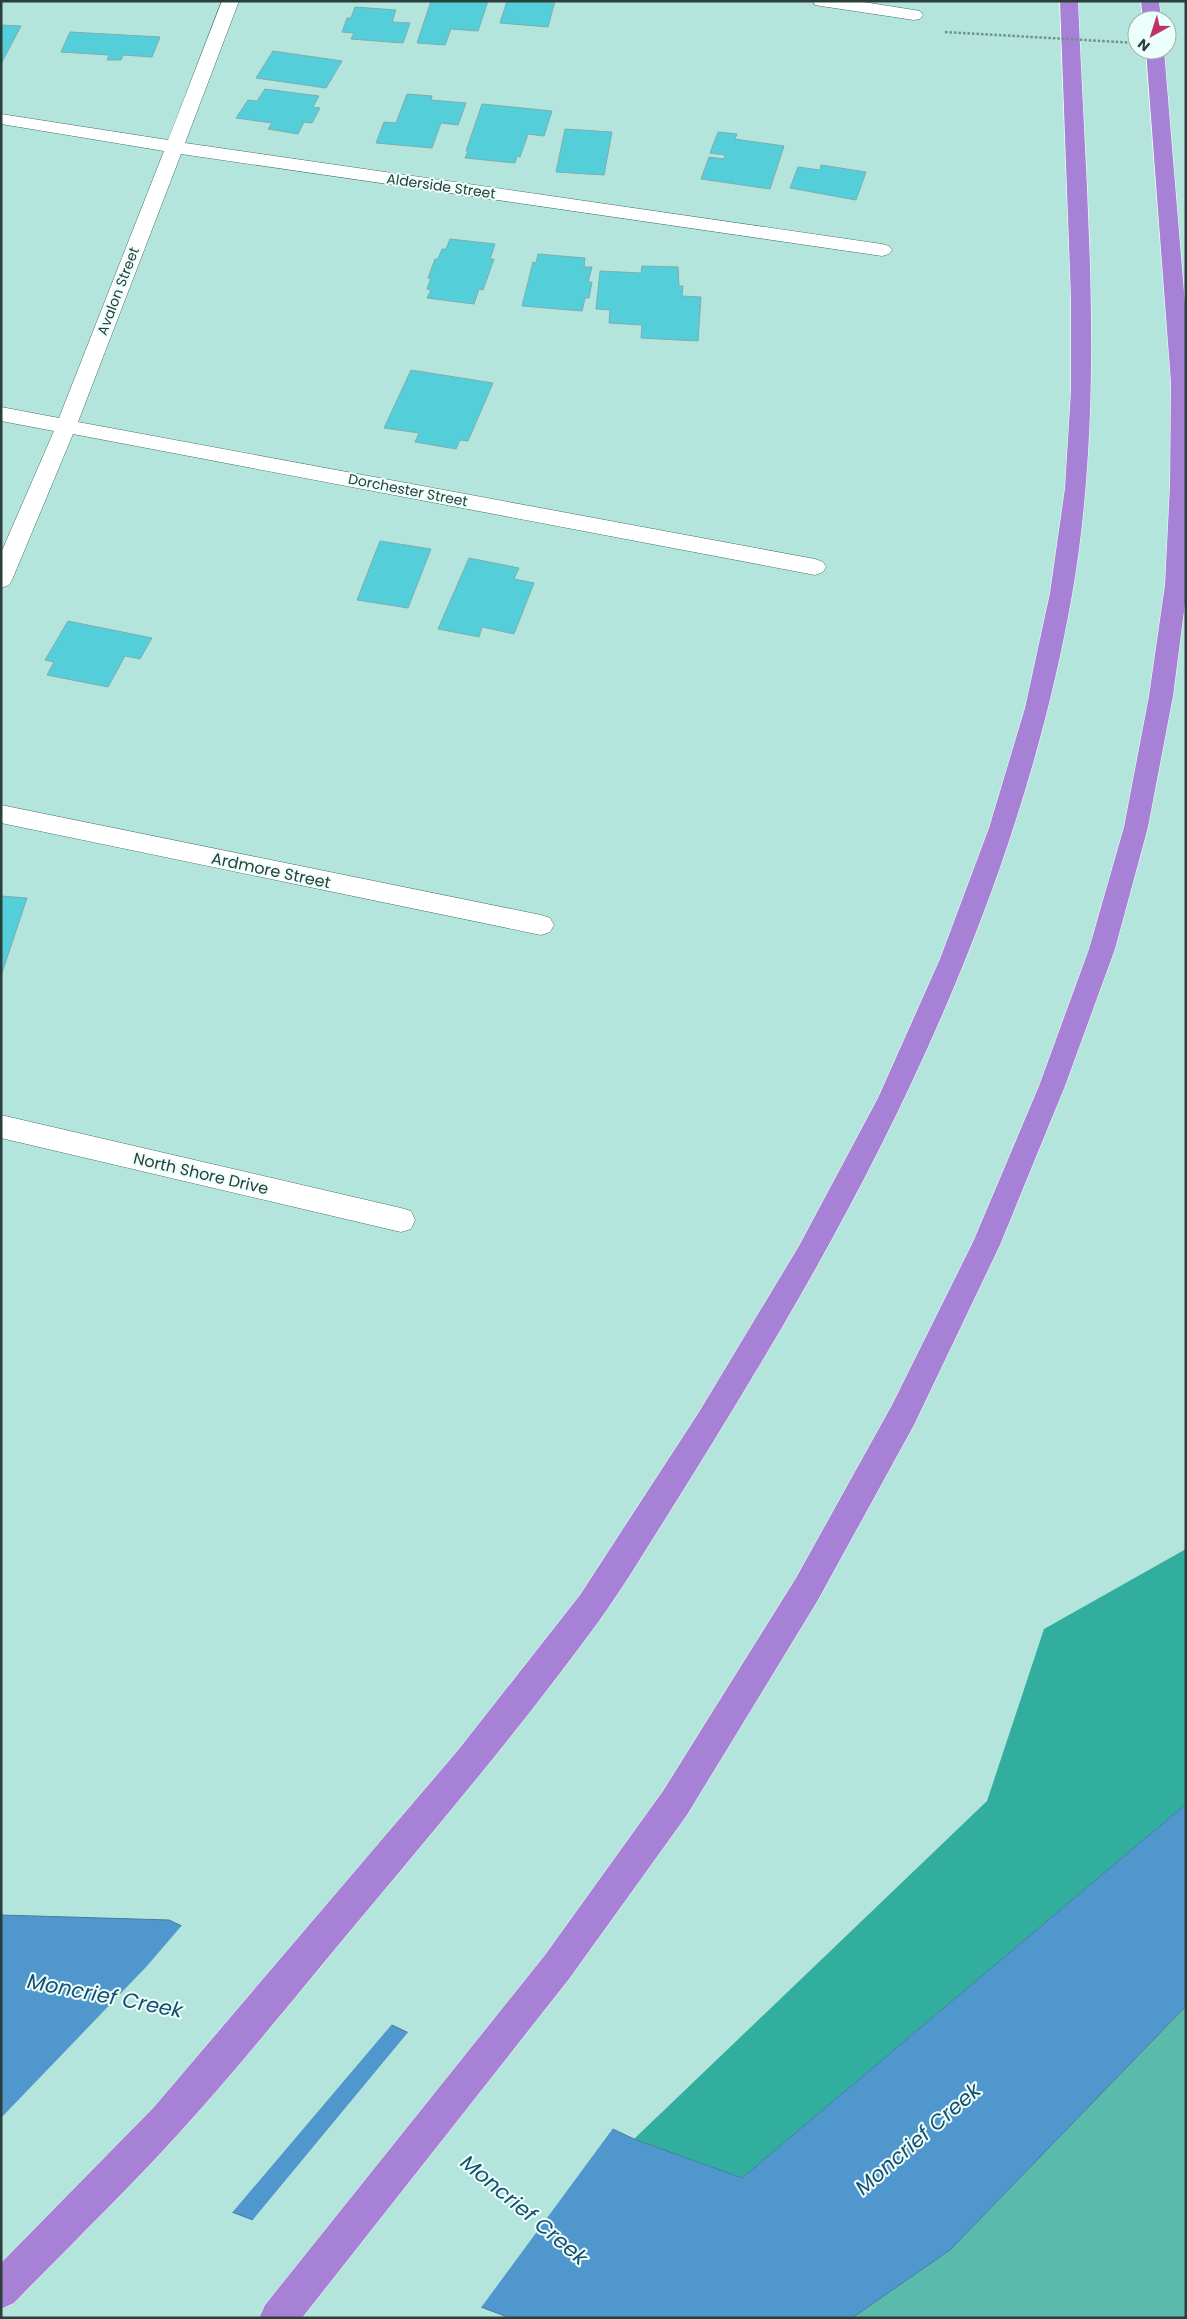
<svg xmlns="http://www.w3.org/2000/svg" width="1187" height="2319" font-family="Poppins,sans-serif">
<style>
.green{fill:#5abbad}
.forest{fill:#32ae9f}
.water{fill:#4f97cd;stroke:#447ca1}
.pier{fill:#b4e5dc}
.building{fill:#54ced8;stroke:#7dadb1}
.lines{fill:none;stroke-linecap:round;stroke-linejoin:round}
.minor-casing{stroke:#43716a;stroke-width:1}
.highway-casing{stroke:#fff;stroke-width:1}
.minor{fill:#fff;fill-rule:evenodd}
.highway{fill:#a681d6;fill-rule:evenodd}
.path-bridge{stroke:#6f918b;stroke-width:2.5;stroke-dasharray:2.5 2;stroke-linecap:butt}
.labels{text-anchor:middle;stroke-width:4;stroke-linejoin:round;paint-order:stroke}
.far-street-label{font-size:14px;fill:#2a3e3b;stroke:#ecfffb}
.street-label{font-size:16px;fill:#2a3e3b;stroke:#ecfffb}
.near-water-label{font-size:21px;font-style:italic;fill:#194e73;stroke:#ecfffb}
</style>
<rect width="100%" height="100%" fill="#b4e5dc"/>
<path class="green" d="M1186,2006V2318H852L950,2250Z"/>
<path class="forest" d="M1186,1549V1804L742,2178L634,2139L987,1801L1044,1629Z"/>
<path class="water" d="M1186,1804V2006L950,2250L852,2318H510L1,2124V1915L169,1920L634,2139L742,2178Z"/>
<path class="pier" d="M183,1924L393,2023L231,2214L1,2126V2118L147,1966Z
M409,2031L614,2127L480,2309L251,2222Z"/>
<path class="building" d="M431,1H488L478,31L451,29L445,45L417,43Z
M507,1H555L548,27L500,23Z
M355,7L396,10L392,22L410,23L403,43L351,39L354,33L342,32L347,18H351Z
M1,25L21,26L2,62L1,61Z
M70,32L160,37L152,57L123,55L121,60H107L109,55L61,52Z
M273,51L342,61L326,88L256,78Z
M265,89L319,96L313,107L320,108L312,123L304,122L298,134L268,129L272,123L236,118L248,100L257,101Z
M407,94L432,96L431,100L466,103L458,125L441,123L432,148L376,143L384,122L396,123Z
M482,104L552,111L544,136L528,134L520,157L517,156L515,163L465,158L468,151H466Z
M565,129L612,132L604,175L556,172Z
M718,132L737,134L735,139L784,146L770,189L701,179L709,157L724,159L725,155L710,153Z
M821,165L866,172L856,200L790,188L798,167L820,170Z
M450,239L495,244L490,259H494L483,290L479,289L474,304L427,298L431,290L427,289L431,278H428L435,259H438L442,249H446Z
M538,254L585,258L584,267H592L588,282H592L589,298H585L582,311L522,306L533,262L536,263Z
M642,266L678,267L679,286H683L682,296L701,297L698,341L641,338L642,325L609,323L610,310L596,309L600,271L641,273Z
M411,370L493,383L468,441L460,440L456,449L415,442L419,433L384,428Z
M380,541L431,549L408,608L357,600Z
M469,558L519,568L514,579L534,583L514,634L482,627L479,637L438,629Z
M68,621L152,638L140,659L125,656L108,687L47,675L54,662L45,660Z
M1,896L27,898L1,976Z"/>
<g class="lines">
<g class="minor-casing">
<path id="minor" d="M222,1H239L185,143L882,244L889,246L892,250L889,254L882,256L181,154L78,422L815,559L823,562L826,567L823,572L815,575L73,434L12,580L9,585L1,588V553L54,431L1,421V407L59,418L164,151L1,124V114L168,140Z
M813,1H857L914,10L920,11L923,15L920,19L914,20L821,6L815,5Z
M1,805L541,915L550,918L554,925L550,932L541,935L1,823Z
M1,1115L401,1208L411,1211L415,1220L411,1229L401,1232L1,1138Z"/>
</g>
<g class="highway-casing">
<path id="highway" d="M1060,1H1078C1086,199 1106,399 1072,595C1026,856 914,1102 781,1329C741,1397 699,1465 657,1532C638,1562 620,1592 599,1621C529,1717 453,1808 376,1900C311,1977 248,2057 180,2132C127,2191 69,2246 14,2303L1,2309V2263L154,2107L459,1749L580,1595L699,1412L799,1246L878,1098L940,959L989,828L1025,708L1050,593L1065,488L1071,390V299Z
M1141,1H1159L1161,20H1143Z
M1146,50H1164L1186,316V596L1173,696L1148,827L1115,949L1065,1086L1000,1245L914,1425L818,1600L687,1815L569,1979L302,2318H259L265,2305L545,1955L663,1791L796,1578L892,1405L973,1242L1039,1086L1089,949L1124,827L1149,696L1165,585L1170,484L1171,383Z"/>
</g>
<use href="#minor" class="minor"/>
<use href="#highway" class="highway"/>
<path class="path-bridge" d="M945,32L1137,43"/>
</g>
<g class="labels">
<g class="far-street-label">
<text transform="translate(441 186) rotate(8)" y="5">Alderside Street</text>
<text transform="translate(118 291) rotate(-69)" y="5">Avalon Street</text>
<text transform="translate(408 490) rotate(11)" y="5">Dorchester Street</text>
</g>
<g class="street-label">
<text transform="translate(271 870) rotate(12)" y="6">Ardmore Street</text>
<text transform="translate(201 1173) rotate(13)" y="6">North Shore Drive</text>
</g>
<g class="near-water-label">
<text transform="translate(105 1996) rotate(11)" y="7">Moncrief Creek</text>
<text transform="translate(918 2139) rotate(-41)" y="7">Moncrief Creek</text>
<text transform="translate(524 2210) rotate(40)" y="7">Moncrief Creek</text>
</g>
</g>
<rect width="1187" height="2319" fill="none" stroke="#2a3e3b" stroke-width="5"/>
<g transform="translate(1152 35) rotate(219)"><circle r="24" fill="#ecfffb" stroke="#9eb2ae"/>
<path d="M0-4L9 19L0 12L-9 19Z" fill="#be3265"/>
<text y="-8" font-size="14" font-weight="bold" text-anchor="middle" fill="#2a3e3b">N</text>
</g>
</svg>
